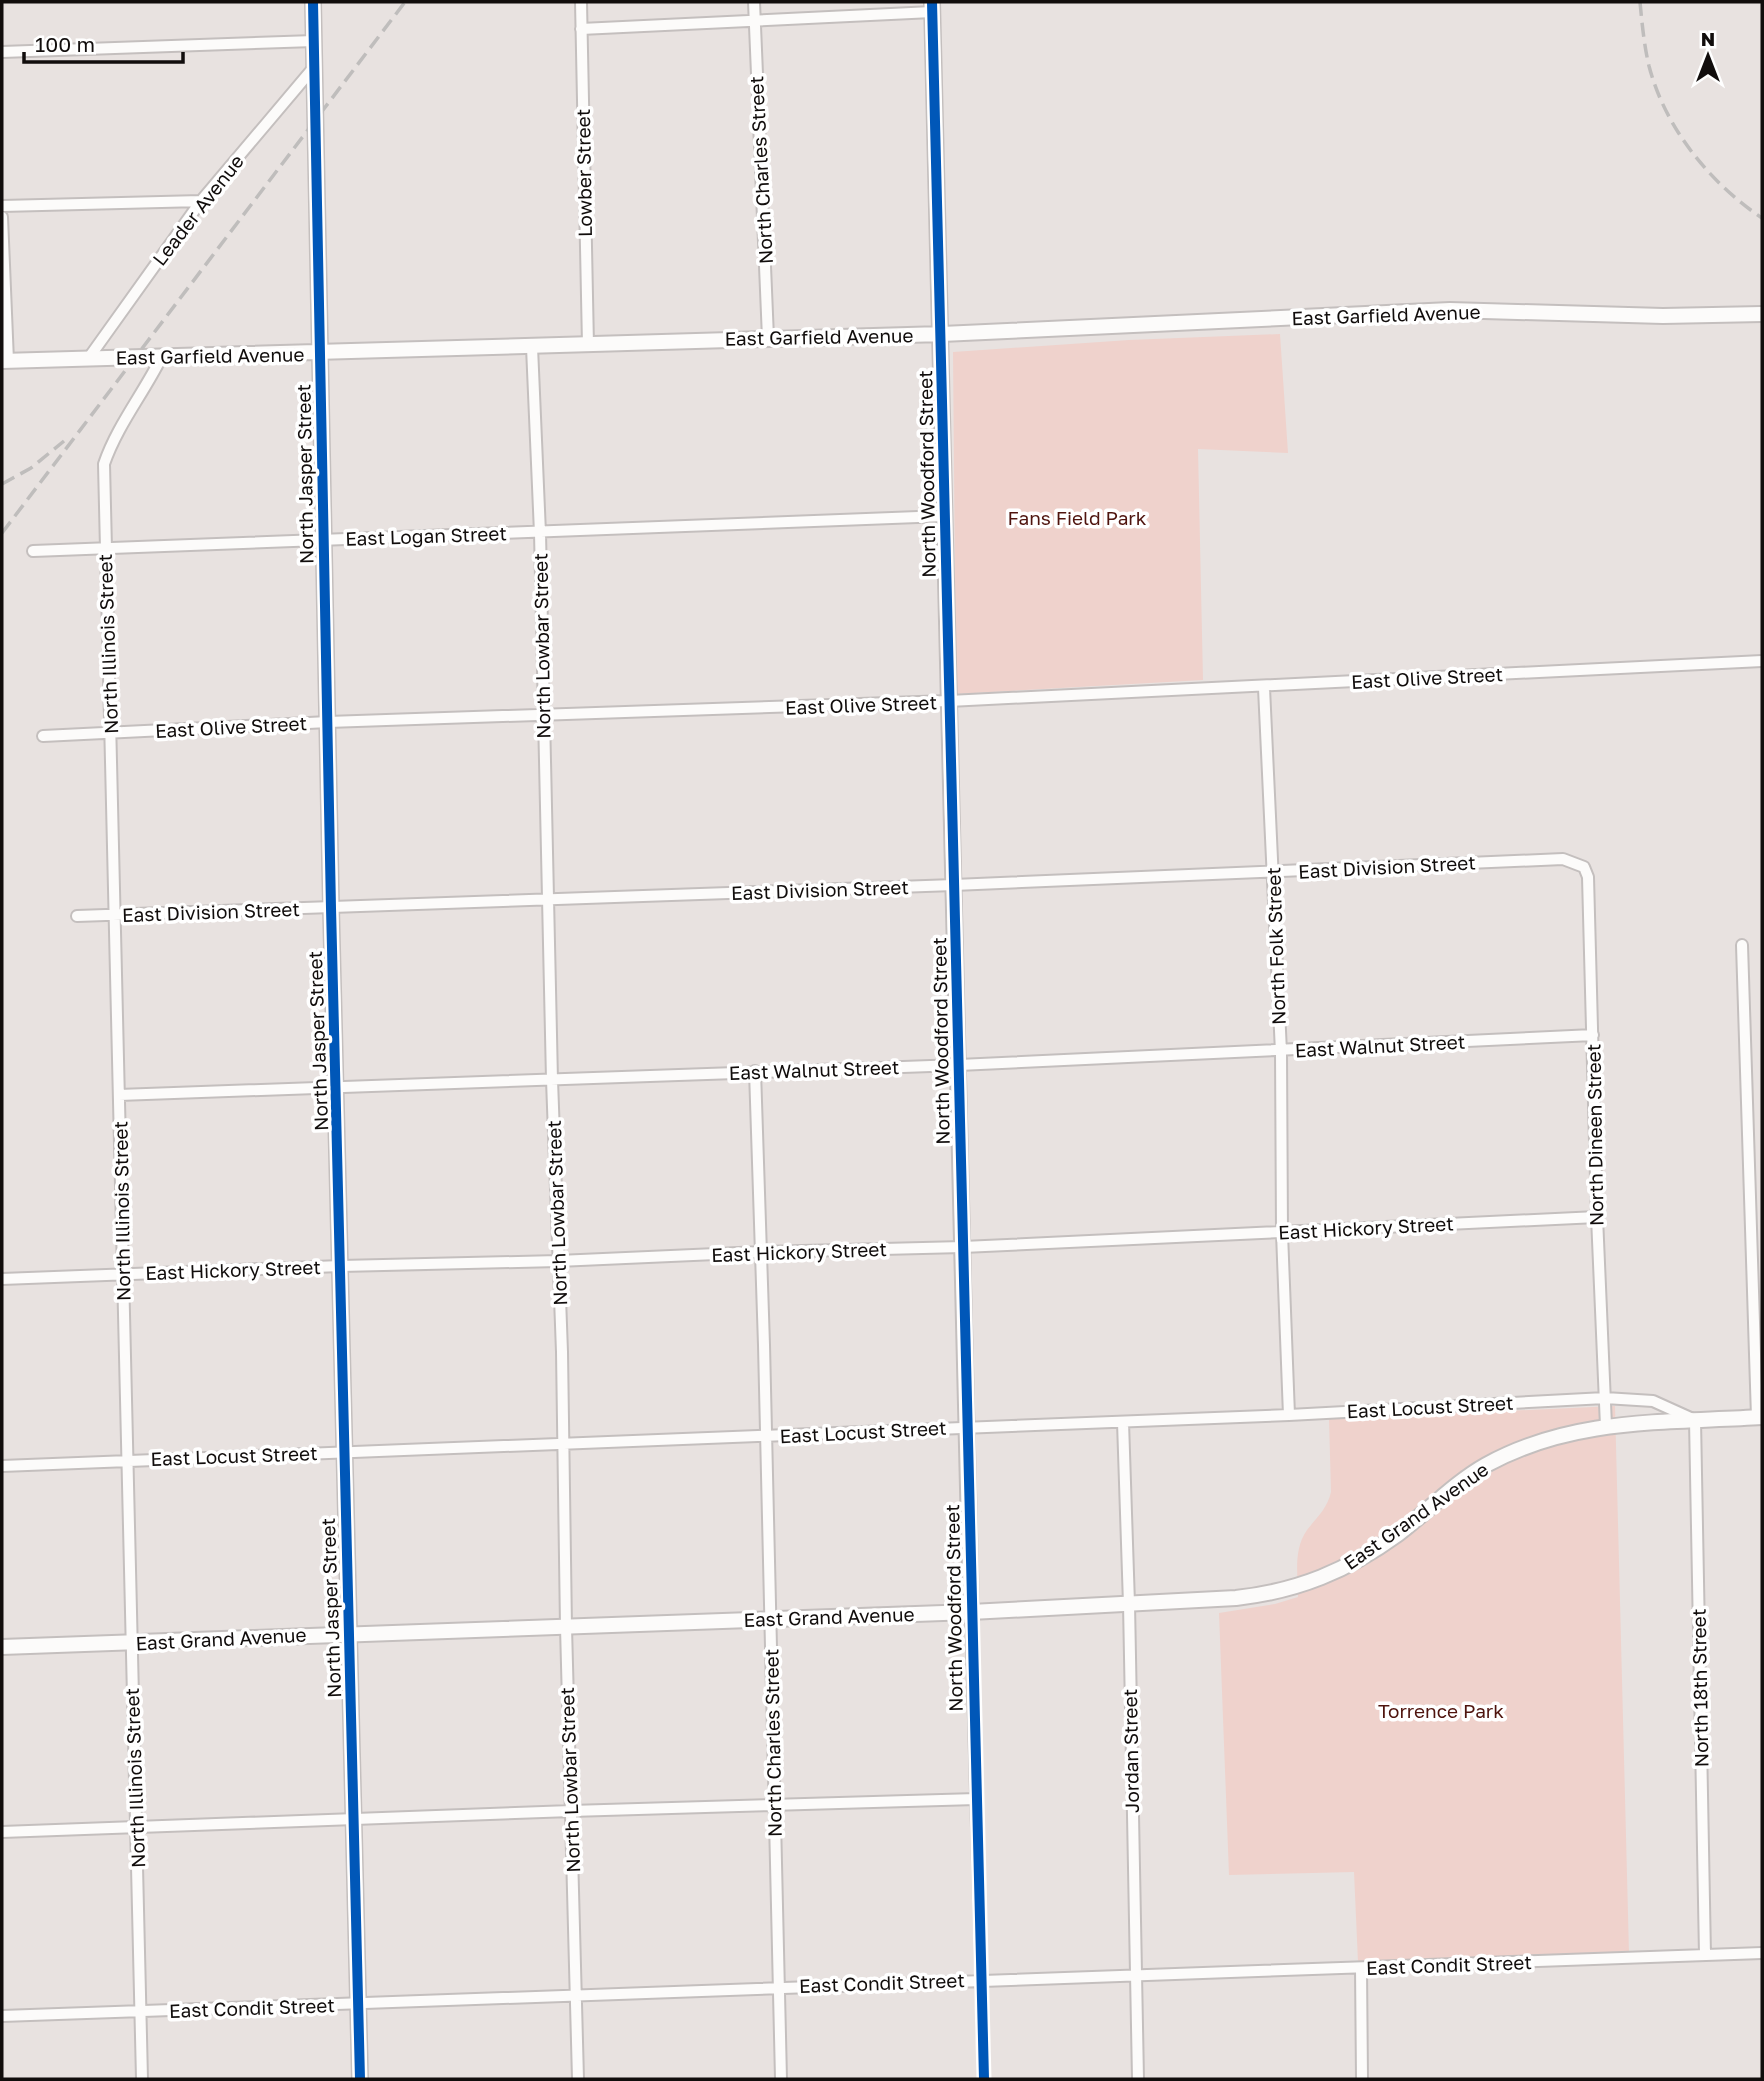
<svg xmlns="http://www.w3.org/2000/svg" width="1764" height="2081" font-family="'Golos Text',sans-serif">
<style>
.park{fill:#efd2cc}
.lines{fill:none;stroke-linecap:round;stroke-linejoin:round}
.minor-casing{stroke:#c4bfbe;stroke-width:14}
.tertiary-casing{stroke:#c4bfbe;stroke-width:18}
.minor{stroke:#fcfbfa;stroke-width:10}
.tertiary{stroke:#fcfbfa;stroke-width:14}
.rail{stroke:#bfbdbc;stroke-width:3.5;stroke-dasharray:14 7;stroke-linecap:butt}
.cycleway-casing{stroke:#fff;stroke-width:15}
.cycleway{stroke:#0057b8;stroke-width:10}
.labels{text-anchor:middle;stroke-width:7;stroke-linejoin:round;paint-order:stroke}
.street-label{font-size:19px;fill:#110d0c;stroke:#fff}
.park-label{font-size:19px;fill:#4f140e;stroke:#fff}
</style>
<rect width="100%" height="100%" fill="#e8e2e0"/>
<path class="park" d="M1280,334L1288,453L1198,449L1203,680L956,694L953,352L1129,340Z
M1615,1406L1629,1953L1358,1962L1354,1872L1229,1875L1219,1613L1275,1604L1298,1597C1298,1575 1293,1550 1307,1530C1317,1517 1327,1509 1331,1492L1329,1419Z"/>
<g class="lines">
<g class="minor-casing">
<path id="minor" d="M581,2L588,345
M754,2L768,338
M581,29L932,12
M2,52L314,41
M2,206L201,201
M2,217L8,361
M532,347L540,533L552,1080L562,1352L566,1627L578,2079
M88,359L201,201L315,66
M33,551L944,516
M1264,688L1281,1052L1282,1233L1289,1415
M43,736L328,722L949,701L1762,661
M77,916L954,885L1563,859L1584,867L1588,877L1597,1217L1606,1426
M1742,945L1757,1417
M755,1071L764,1345L781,2079
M119,1095L959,1065L1593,1035
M2,1279L341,1266L558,1261L761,1252L963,1247L1597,1217
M1123,1422L1129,1604L1138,2079
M2,1466L1289,1415L1605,1398L1653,1401L1695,1420L1705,1955
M971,1612L984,2079
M2,1832L571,1811L976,1799
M1361,1968L1362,2079
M2,2016L1762,1953
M142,2079L104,464C117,426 143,394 161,358"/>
</g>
<g class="tertiary-casing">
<path id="tertiary" d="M313,2L331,908L360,2079
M932,2L971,1612
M2,361L942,334L1450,310L1663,316L1762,314
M2,1647L971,1612L1236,1598C1298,1591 1347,1571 1398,1534C1427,1512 1454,1483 1486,1465C1573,1417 1666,1423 1762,1417"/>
</g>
<use href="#minor" class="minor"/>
<use href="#tertiary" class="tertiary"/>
<path class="rail" d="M1640,2C1642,23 1644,45 1649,66C1665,128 1710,183 1762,218
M2,484L31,468L64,441
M2,533L405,2"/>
<g class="cycleway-casing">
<path id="cycleway" d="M313,2L331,908L360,2079
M932,2L984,2079"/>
</g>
<use href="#cycleway" class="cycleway"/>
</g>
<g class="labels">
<g class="street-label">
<text transform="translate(761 170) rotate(-93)" y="7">North Charles Street</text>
<text transform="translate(584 173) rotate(-91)" y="7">Lowber Street</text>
<text transform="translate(198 210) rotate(-52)" y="7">Leader Avenue</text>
<text transform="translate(1386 315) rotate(-2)" y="7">East Garfield Avenue</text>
<text transform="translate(819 337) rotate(-1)" y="7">East Garfield Avenue</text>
<text transform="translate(210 356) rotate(-1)" y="7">East Garfield Avenue</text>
<text transform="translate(305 474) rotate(-91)" y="7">North Jasper Street</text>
<text transform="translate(927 474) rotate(-91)" y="7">North Woodford Street</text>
<text transform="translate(426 536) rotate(-2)" y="7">East Logan Street</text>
<text transform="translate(108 644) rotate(-92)" y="7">North Illinois Street</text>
<text transform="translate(542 646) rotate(-91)" y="7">North Lowbar Street</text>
<text transform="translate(1427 678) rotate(-3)" y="7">East Olive Street</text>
<text transform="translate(861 705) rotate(-2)" y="7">East Olive Street</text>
<text transform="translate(231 727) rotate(-3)" y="7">East Olive Street</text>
<text transform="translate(1387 867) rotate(-3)" y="7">East Division Street</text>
<text transform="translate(820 890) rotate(-2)" y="7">East Division Street</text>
<text transform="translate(211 912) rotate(-2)" y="7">East Division Street</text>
<text transform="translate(1276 946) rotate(-92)" y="7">North Folk Street</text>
<text transform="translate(318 1041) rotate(-92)" y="7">North Jasper Street</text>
<text transform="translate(941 1041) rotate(-91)" y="7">North Woodford Street</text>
<text transform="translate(1380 1046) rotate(-3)" y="7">East Walnut Street</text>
<text transform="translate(814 1070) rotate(-2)" y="7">East Walnut Street</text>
<text transform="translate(1595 1135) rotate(-91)" y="7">North Dineen Street</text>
<text transform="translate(122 1211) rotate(-91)" y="7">North Illinois Street</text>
<text transform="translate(557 1213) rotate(-92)" y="7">North Lowbar Street</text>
<text transform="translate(1366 1228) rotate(-3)" y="7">East Hickory Street</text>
<text transform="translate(799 1252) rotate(-2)" y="7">East Hickory Street</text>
<text transform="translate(233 1270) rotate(-2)" y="7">East Hickory Street</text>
<text transform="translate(1430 1407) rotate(-3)" y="7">East Locust Street</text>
<text transform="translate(863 1432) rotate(-3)" y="7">East Locust Street</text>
<text transform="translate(234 1456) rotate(-2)" y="7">East Locust Street</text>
<text transform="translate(1416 1516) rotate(-35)" y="7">East Grand Avenue</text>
<text transform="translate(331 1608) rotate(-92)" y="7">North Jasper Street</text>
<text transform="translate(954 1608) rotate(-91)" y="7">North Woodford Street</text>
<text transform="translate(829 1617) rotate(-2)" y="7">East Grand Avenue</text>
<text transform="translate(221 1639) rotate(-3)" y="7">East Grand Avenue</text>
<text transform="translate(1700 1688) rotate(-91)" y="7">North 18th Street</text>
<text transform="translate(773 1743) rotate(-91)" y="7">North Charles Street</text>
<text transform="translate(1131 1751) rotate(-91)" y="7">Jordan Street</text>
<text transform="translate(135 1778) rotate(-92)" y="7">North Illinois Street</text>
<text transform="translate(570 1780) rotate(-92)" y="7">North Lowbar Street</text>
<text transform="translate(1449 1965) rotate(-2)" y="7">East Condit Street</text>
<text transform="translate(882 1983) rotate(-2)" y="7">East Condit Street</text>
<text transform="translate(252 2008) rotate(-2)" y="7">East Condit Street</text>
</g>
<g class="park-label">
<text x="1077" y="525">Fans Field Park</text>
<text x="1441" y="1718">Torrence Park</text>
</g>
</g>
<rect width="1764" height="2081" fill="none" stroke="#110d0c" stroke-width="7"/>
<g transform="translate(1708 56)" stroke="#ffffff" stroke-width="5" paint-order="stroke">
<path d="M0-5L12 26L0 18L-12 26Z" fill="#110d0c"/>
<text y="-10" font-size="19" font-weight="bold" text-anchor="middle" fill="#110d0c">N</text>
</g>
<path d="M24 52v10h159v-10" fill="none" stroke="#110d0c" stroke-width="3.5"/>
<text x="35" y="52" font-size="21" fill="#110d0c" stroke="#ffffff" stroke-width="5" paint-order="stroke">100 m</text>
</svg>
